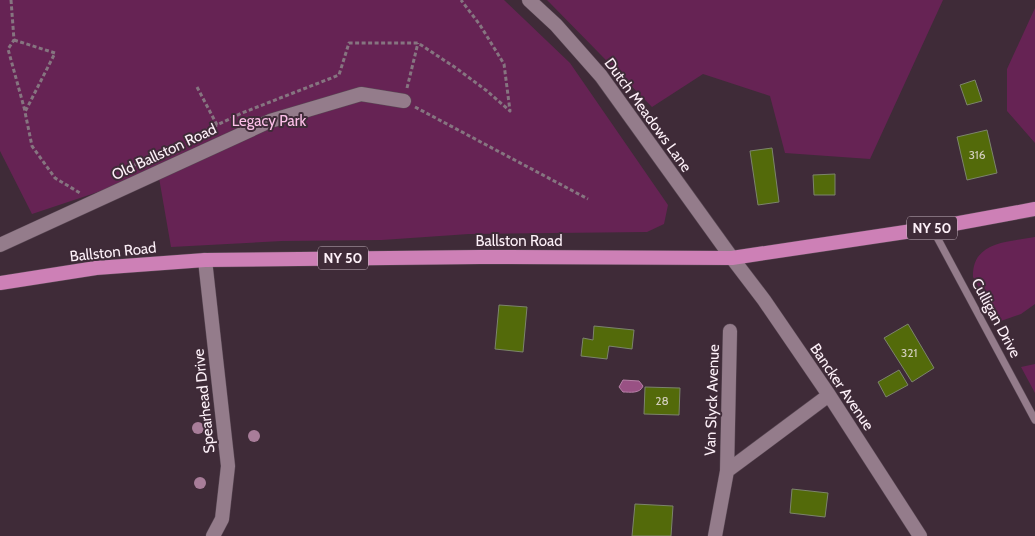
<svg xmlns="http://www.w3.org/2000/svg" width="1035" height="536" font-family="Cabin,sans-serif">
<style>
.green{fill:#662354}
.water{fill:#995184;stroke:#b781a7}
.building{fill:#536a0a;stroke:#7c846c}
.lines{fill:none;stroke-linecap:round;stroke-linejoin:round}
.service-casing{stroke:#594854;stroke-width:8}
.minor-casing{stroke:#594854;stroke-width:15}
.tertiary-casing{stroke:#594854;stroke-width:15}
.primary-casing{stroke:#594854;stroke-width:15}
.path{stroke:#867580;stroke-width:3;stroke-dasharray:4 2.5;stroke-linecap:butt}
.service{stroke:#947c8b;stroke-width:7}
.minor{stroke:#947c8b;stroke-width:14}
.tertiary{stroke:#947c8b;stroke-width:14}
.primary{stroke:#cd80b6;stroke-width:14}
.tree{fill:#a87d99}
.labels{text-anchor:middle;stroke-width:4;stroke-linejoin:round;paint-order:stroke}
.number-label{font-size:12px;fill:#d2cebc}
.shield{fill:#3f2b38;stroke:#c4b5be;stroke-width:1}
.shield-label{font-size:14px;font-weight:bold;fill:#fdf0f8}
.street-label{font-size:15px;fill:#fdf0f8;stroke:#3f2b38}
.park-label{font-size:15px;fill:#fdc0e9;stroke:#3f2b38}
</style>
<rect width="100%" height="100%" fill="#3f2b38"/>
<path class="green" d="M0,0H504L570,63L668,205L664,224L647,232L469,234L382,240L282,241L171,247L158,172L32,214L0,151Z
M547,0H943L870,159L785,153L770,96L703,74L652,107Z
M1035,8V143L1007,111V69Z
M1035,237V304L1021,314L998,322L973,277C972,241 1008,242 1035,237Z
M1035,364V393L1021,367Z"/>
<path class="water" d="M623,380L639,381L643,386C640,394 630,392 623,392L619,387Z"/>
<path class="building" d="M975,80L982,101L967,105L960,85Z
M987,130L997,173L967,180L957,137Z
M772,148L779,202L758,205L750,151Z
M835,174V195H814L813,175Z
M499,305L527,307L523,352L495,349Z
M908,324L934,368L912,382L884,338Z
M594,326L634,330L632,349L609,346L607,359L581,356L583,338L593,340Z
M899,370L908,385L886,397L878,382Z
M645,387L680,388L679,415L644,414Z
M792,489L828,493L825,517L790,513Z
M635,504L673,506L671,536H632Z"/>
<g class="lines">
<g class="service-casing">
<path id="service" d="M932,228L1035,420"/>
</g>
<g class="minor-casing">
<path id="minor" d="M0,245L270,121L361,94L404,101
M732,258L764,300L829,395L920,536
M205,260L228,466L222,519L213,536
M727,471L829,395
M715,536L727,471L730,331"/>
</g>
<g class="tertiary-casing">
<path id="tertiary" d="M529,0L556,25L601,76L732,258"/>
</g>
<g class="primary-casing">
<path id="primary" d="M0,283L96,268L205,260L480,257L732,258L932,228L1035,209"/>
</g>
<path class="path" d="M11,0L14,40L8,49L25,111
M14,40L55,53L25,112L32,146L55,178L80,193
M197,87L217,125L242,113L339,75L349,43H418L456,68L487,91L510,111L504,64L480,25L461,0
M407,88L418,43
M415,107L588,199
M187,141L217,125
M126,169L177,145"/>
<use href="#service" class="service"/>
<use href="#minor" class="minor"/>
<use href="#tertiary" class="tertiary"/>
<use href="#primary" class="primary"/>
</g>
<g class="tree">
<circle cx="198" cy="428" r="6"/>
<circle cx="254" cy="436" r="6"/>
<circle cx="200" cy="483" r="6"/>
</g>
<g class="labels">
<g class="number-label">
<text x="977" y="159">316</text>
<text x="909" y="357">321</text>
<text x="662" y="405">28</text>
</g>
<g class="shield">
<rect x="907" y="216.5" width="50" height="23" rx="4"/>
<rect x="318" y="246.5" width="50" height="23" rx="4"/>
</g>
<g class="shield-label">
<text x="932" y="233">NY 50</text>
<text x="343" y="263">NY 50</text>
</g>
<g class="street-label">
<text transform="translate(648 115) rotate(54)" y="5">Dutch Meadows Lane</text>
<text transform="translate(164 152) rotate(-25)" y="5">Old Ballston Road</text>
<text x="519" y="246">Ballston Road</text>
<text transform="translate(113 252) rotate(-6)" y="5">Ballston Road</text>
<text transform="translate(996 318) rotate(62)" y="5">Culligan Drive</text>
<text transform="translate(842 387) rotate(56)" y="5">Bancker Avenue</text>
<text transform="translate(712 400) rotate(-88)" y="5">Van Slyck Avenue</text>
<text transform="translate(204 401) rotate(-96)" y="5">Spearhead Drive</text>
</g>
<g class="park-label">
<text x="269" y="126">Legacy Park</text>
</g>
</g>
</svg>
